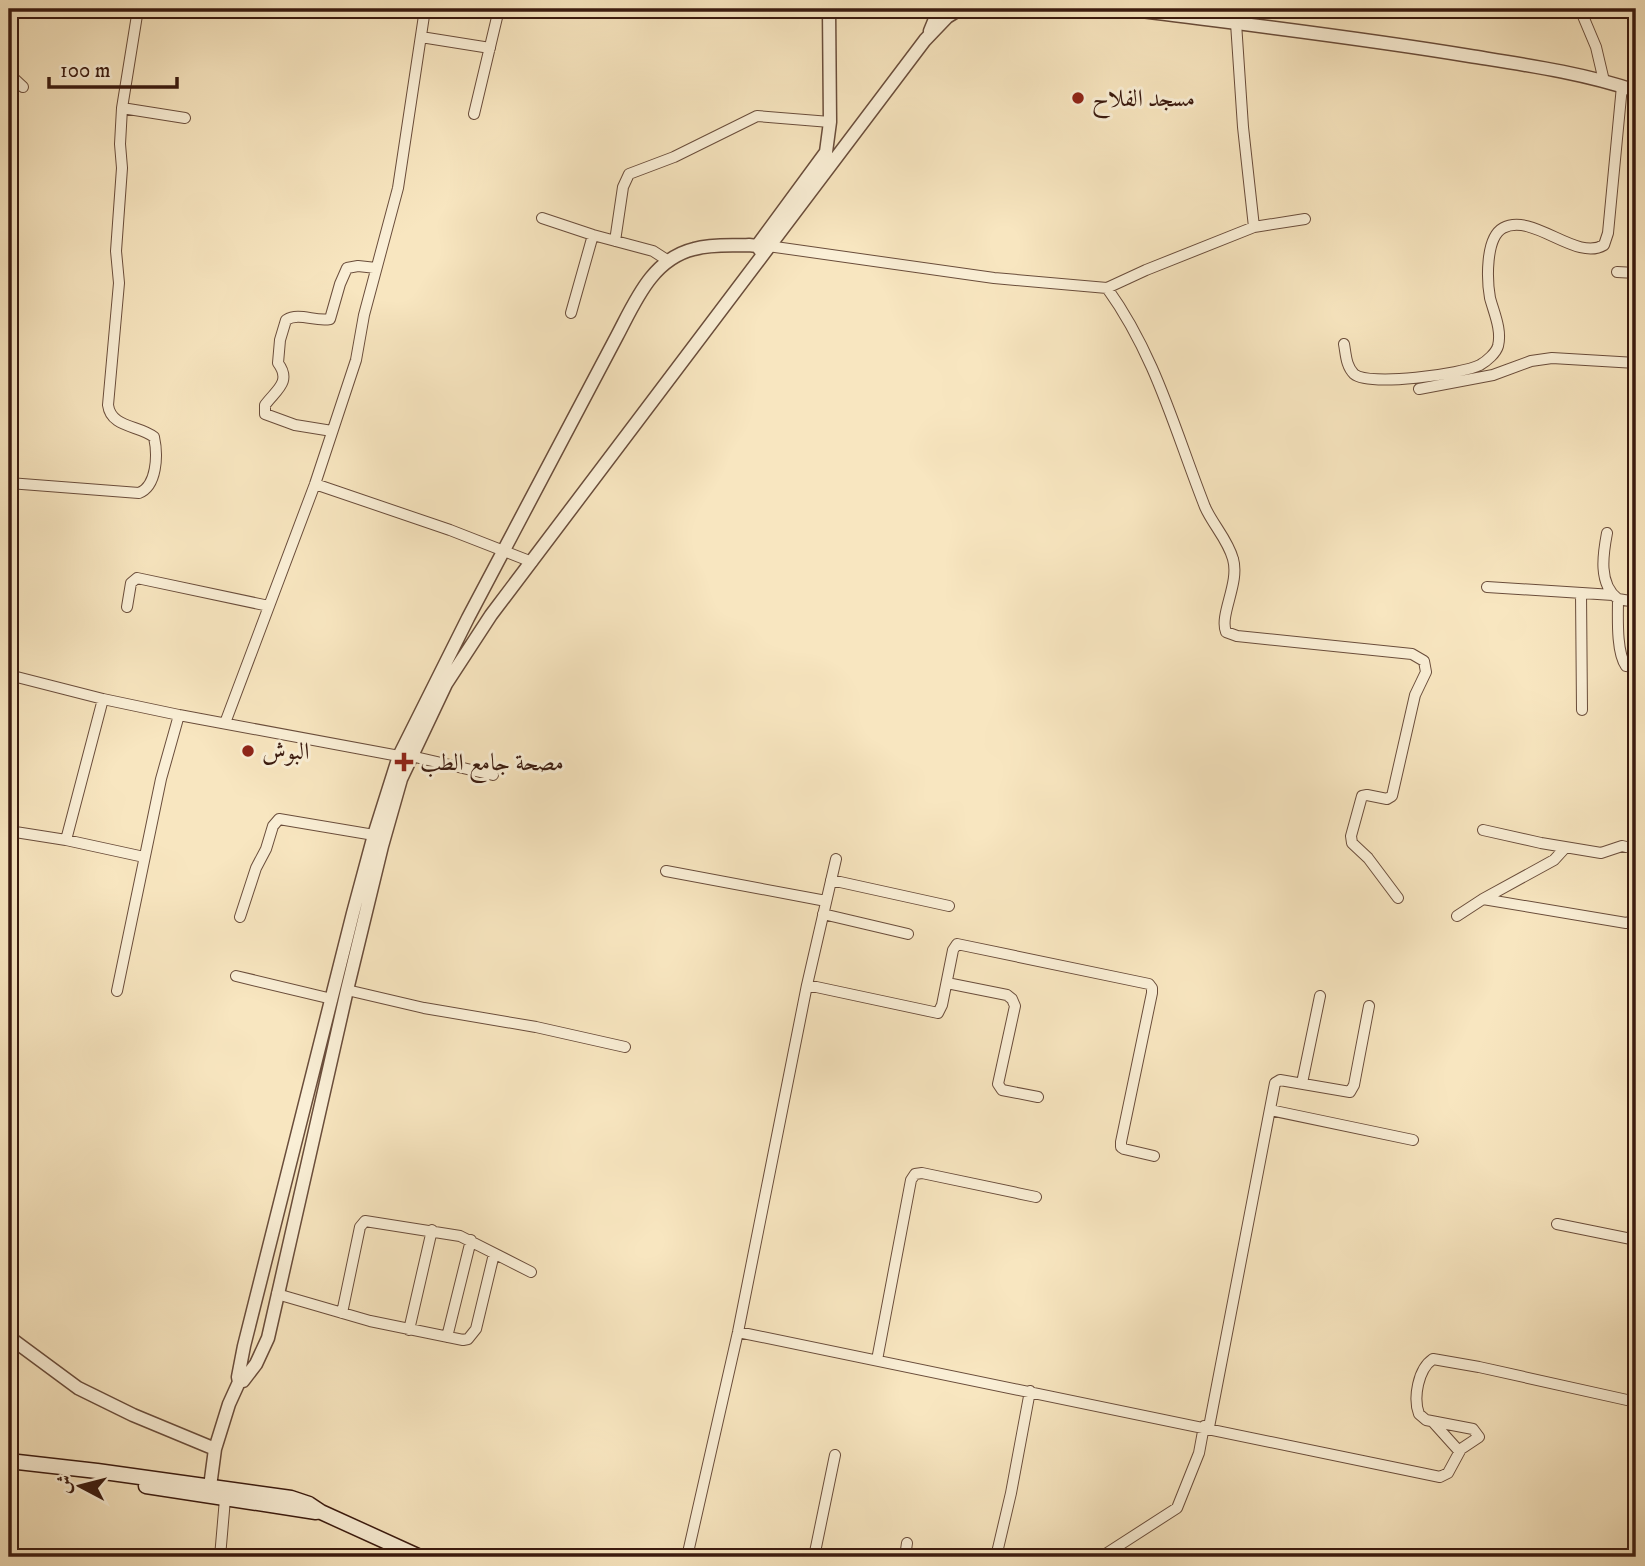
<svg xmlns="http://www.w3.org/2000/svg" width="1645" height="1566" font-family="'IM FELL DW Pica',Amiri,serif">
<style>
.lines{fill:none;stroke-linecap:round;stroke-linejoin:round}
.minor-casing{stroke:#6a4d3b;stroke-width:12}
.tertiary-casing{stroke:#6a4d3b;stroke-width:15}
.secondary-casing{stroke:#3a1a0f;stroke-width:17}
.minor{stroke:#faefd6;stroke-width:10}
.tertiary{stroke:#faefd6;stroke-width:12}
.secondary{stroke:#faefd6;stroke-width:14}
.poi-dot{fill:#8f2418;stroke:#faefd6;stroke-width:2.5}
.labels{text-anchor:middle;stroke-width:6;stroke-linejoin:round;paint-order:stroke}
.poi-label{font-size:24px;fill:#3a1a0f;stroke:#faefd6;text-anchor:start}
</style>
<rect width="100%" height="100%" fill="#f8e6c0"/>
<filter id="stains"><feTurbulence type="fractalNoise" baseFrequency=".00286" numOctaves="4"/><feColorMatrix values="0 0 0 0 .2 0 0 0 0 .09 0 0 0 0 .02 0 0 0 .5 -.17"/></filter>
<radialGradient id="worn" r=".72"><stop offset=".6" stop-color="#630" stop-opacity="0"/><stop offset="1" stop-color="#630" stop-opacity=".3"/></radialGradient>
<g class="lines">
<g class="minor-casing">
<path id="minor" d="M1238,9L1236,23L1243,127L1254,227
M1580,9L1596,47L1604,81
M421,37L490,48
M9,74L23,87
M122,108L185,118
M474,114L499,9
M542,218L593,235L653,251L667,260
M615,241L623,187L629,174L674,157L757,116L830,122
M768,246L994,278L1107,288L1146,270L1254,227L1305,219
M1617,272L1636,273
M1107,288C1156,356 1175,431 1205,507C1213,525 1228,540 1233,559C1240,583 1219,615 1226,632L1237,636L1412,654L1424,661L1426,672L1415,695L1392,796L1387,799L1367,795L1362,796L1351,836L1352,843L1368,858L1398,898
M571,313L593,235
M1344,344C1346,355 1346,366 1354,374C1369,387 1462,374 1480,365C1487,361 1496,353 1498,346C1502,330 1494,313 1490,298C1487,281 1485,238 1503,228C1533,212 1576,262 1604,245L1608,233L1622,86
M1419,389L1493,375L1531,361L1552,358L1636,363
M332,431L295,425L265,414V405C276,390 292,382 278,363L280,340L286,320C299,312 315,322 330,319L340,284L347,268L358,266L376,268
M9,483L139,493C157,486 158,455 154,437C139,425 111,428 108,405L119,283L116,251L122,168L120,144L122,108L138,9
M315,484L450,530L532,562
M1607,533C1603,554 1598,584 1618,599L1636,602
M1487,587L1613,595
M1581,593L1582,710
M1618,599C1618,616 1616,652 1626,666L1636,667
M127,607L131,583L137,578L269,606
M9,675L103,699L179,715L399,756
M225,723L315,484L356,360L364,315L398,188L425,9
M411,756L493,775
M1483,830L1541,843L1601,853L1622,846L1636,849
M9,831L66,840L144,857
M66,840L103,699
M666,871L826,901
M831,880L949,906
M1483,899L1626,923L1636,920
M823,914L908,934
M1457,916L1483,899L1554,860L1565,848
M240,917L256,868L266,849L273,826L279,819L374,835
M236,976L332,999
M947,983L1007,995L1012,999L1015,1006L998,1084L1002,1090L1038,1097
M807,985L938,1013L942,1005L953,950L957,944L1149,984L1152,988V993L1121,1142V1147L1124,1149L1154,1156
M347,990L424,1008L536,1027L625,1047
M117,991L161,779L179,715
M1302,1083L1320,996
M1270,1110L1413,1140
M1557,1224L1636,1240
M277,1294L370,1321L463,1340L468,1339L476,1329L494,1254
M342,1313L360,1227L365,1221L460,1236L531,1272
M409,1330L432,1230
M738,1332L1440,1477L1448,1473L1461,1449L1479,1437L1473,1429L1426,1420L1419,1414C1413,1398 1418,1369 1433,1359L1479,1367L1636,1402
M447,1337L471,1240
M877,1360L911,1180L915,1174L922,1173L1036,1197
M1432,1421L1459,1451
M1209,1427L1275,1083L1280,1080L1350,1092L1354,1085L1369,1006
M220,1557L225,1499
M687,1557L738,1332L807,985L836,859
M814,1557L835,1455
M905,1557L907,1543
M996,1557L1011,1493L1030,1391
M1101,1557L1177,1508L1199,1453L1204,1426"/>
</g>
<g class="tertiary-casing">
<path id="tertiary" d="M1127,9C1241,24 1356,37 1470,56C1526,65 1583,73 1636,91
M930,31L939,9
M827,168L826,152L830,122L829,9
M757,246L826,152
M9,1337L78,1388L133,1415L215,1449
M239,1382L243,1381L256,1364L268,1338L347,990L382,846L401,779L446,684L491,615L925,40L947,17L960,9
M209,1494L215,1449L229,1404L239,1382L238,1377L244,1346L353,913L374,835L399,756L468,618L617,336C635,302 652,259 694,249C712,244 731,246 749,245L757,246L763,254"/>
</g>
<g class="secondary-casing">
<path id="secondary" d="M9,1461L97,1471L291,1498L309,1504L321,1512L420,1557
M146,1486L316,1512
M1634,1557L1636,1545"/>
</g>
<use href="#minor" class="minor"/>
<use href="#tertiary" class="tertiary"/>
<use href="#secondary" class="secondary"/>
</g>
<g class="poi-dot">
<circle cx="1078" cy="98" r="7"/>
<circle cx="248" cy="751" r="7"/>
<path d="M400.5 751.5h7v7h7v7h-7v7h-7v-7h-7v-7h7z"/>
</g>
<g class="labels">
<g class="poi-label">
<text x="1092" y="106">مسجد الفلاح</text>
<text x="262" y="759">البوش</text>
<text x="420" y="770">مصحة جامع الطب</text>
</g>
</g>
<rect width="1645" height="1566" fill="none" stroke="#f8e6c0" stroke-width="35"/>
<rect x="10" y="10" width="1624" height="1545" fill="none" stroke="#3a1a0f" stroke-width="3.5"/>
<rect x="18" y="18" width="1610" height="1531" fill="none" stroke="#3a1a0f" stroke-width="2"/>
<g transform="translate(80 1486) rotate(277)" stroke="#faefd6" stroke-width="5" paint-order="stroke">
<path d="M0-5L12 26L0 18L-12 26Z" fill="#3a1a0f"/>
<text y="-10" font-size="19" font-weight="bold" text-anchor="middle" fill="#3a1a0f">ش</text>
</g>
<path d="M49 77v10h128v-10" fill="none" stroke="#3a1a0f" stroke-width="3.5"/>
<text x="60" y="77" font-size="21" fill="#3a1a0f" stroke="#faefd6" stroke-width="5" paint-order="stroke">100 m</text>
<rect width="100%" height="100%" filter="url(#stains)"/>
<rect width="100%" height="100%" fill="url(#worn)"/>
</svg>
